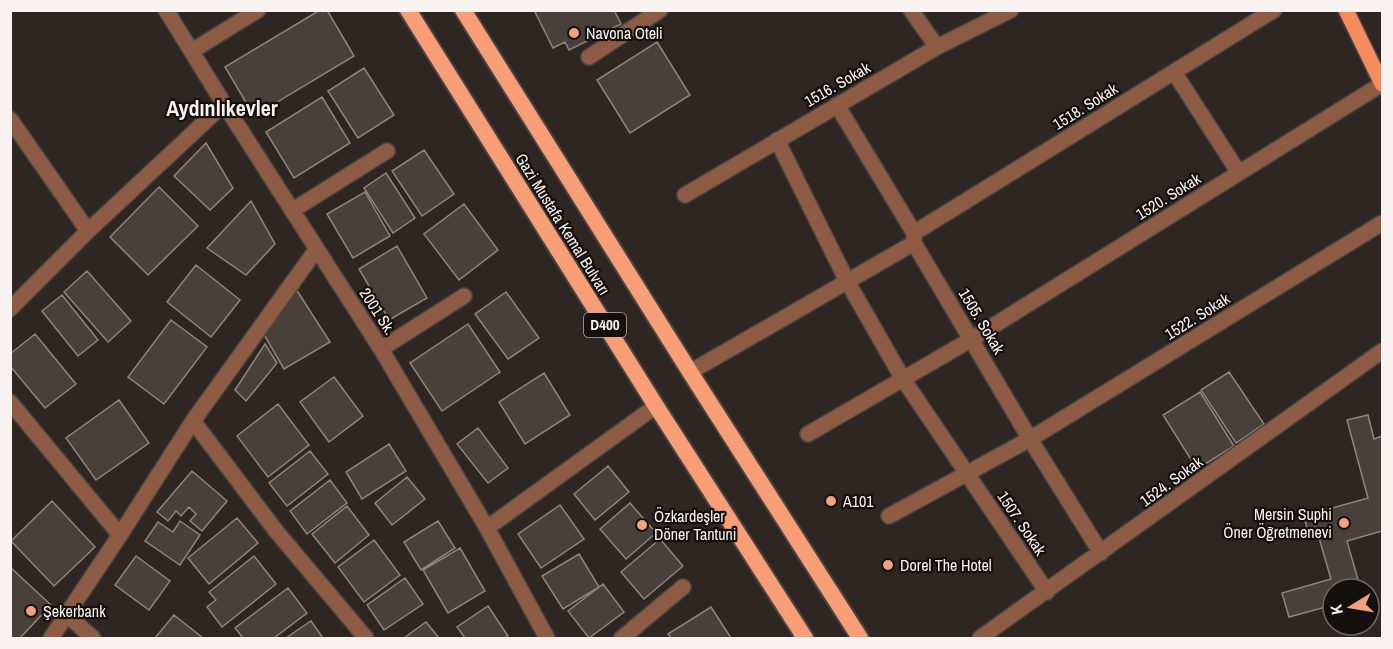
<svg xmlns="http://www.w3.org/2000/svg" width="1393" height="649" font-family="'Archivo Narrow',sans-serif">
<style>
.building{fill:#49403c;stroke:#8f8580;stroke-width:1.5}
.lines{fill:none;stroke-linecap:round;stroke-linejoin:round}
.minor-casing{stroke:#4a4340;stroke-width:18}
.primary-casing{stroke:#4a4340;stroke-width:18}
.trunk-casing{stroke:#4a4340;stroke-width:20}
.minor{stroke:#8e5b45;stroke-width:15}
.primary{stroke:#f48c5d;stroke-width:15}
.trunk{stroke:#f89e76;stroke-width:16}
.poi-dot{fill:#f2a17e;stroke:#14100e;stroke-width:2}
.labels{text-anchor:middle;stroke-width:4.5;stroke-linejoin:round;paint-order:stroke}
.shield{fill:#14100e;stroke:#b4aeac;stroke-width:1.5}
.shield-label{font-size:15px;font-weight:bold;fill:#f8f2f0}
.poi-label{font-size:16px;fill:#f8f2f0;stroke:#14100e;text-anchor:start}
.street-label{font-size:16px;fill:#f8f2f0;stroke:#14100e}
.district-label{font-size:22px;font-weight:bold;fill:#f8f2f0;stroke:#14100e}
</style>
<rect width="100%" height="100%" fill="#2e2623"/>
<path class="building" d="M320,10H327L354,56L254,116L225,67Z
M534,10H614L621,24L569,50L565,42L553,48Z
M657,42L690,95L630,133L597,80Z
M364,68L394,115L358,138L328,91Z
M322,97L350,143L294,178L266,132Z
M206,143L233,188L210,210L174,176Z
M424,150L454,194L422,216L392,171Z
M386,173L415,218L393,233L364,188Z
M159,187L198,226L148,275L110,237Z
M365,192L390,236L353,258L327,214Z
M251,201L275,244L246,275L207,248Z
M464,204L498,250L459,280L424,234Z
M397,246L427,298L389,320L359,269Z
M196,265L240,300L211,337L167,302Z
M87,271L131,321L108,342L64,292Z
M296,289L330,342L284,369L263,333Z
M506,292L539,338L508,359L475,314Z
M62,295L98,340L78,356L42,311Z
M171,320L207,347L164,404L128,377Z
M468,324L500,372L442,411L410,363Z
M35,334L76,384L45,408L10,366V354Z
M265,344L277,363L246,401L235,390Z
M1229,372L1264,424L1236,443L1201,390Z
M544,373L570,415L525,444L499,402Z
M334,377L363,416L329,442L300,402Z
M1200,392L1234,446L1197,469L1163,415Z
M119,400L149,443L96,480L66,438Z
M278,404L309,445L268,477L237,436Z
M1368,415L1374,439L1382,436V531L1347,541L1358,580L1336,586L1337,589H1333V605L1289,617L1282,593L1331,579L1317,531L1308,533L1304,516L1368,498L1347,420Z
M478,428L508,468L488,483L457,444Z
M389,444L406,471L362,499L346,472Z
M310,451L328,474L287,506L269,483Z
M608,466L629,492L595,520L574,494Z
M192,471L227,501L202,531L190,521L196,514L189,507L181,516L176,511L168,521L157,512Z
M407,477L425,499L392,525L375,503Z
M330,480L347,503L307,534L290,511Z
M52,501L95,547L54,586L11,541Z
M630,503L656,533L626,559L600,529Z
M560,505L584,539L541,568L518,534Z
M347,506L369,535L335,563L312,534Z
M237,518L258,543L209,584L188,558Z
M180,521L200,535L180,565L145,541L158,522L173,532Z
M438,521L455,548L421,570L404,542Z
M660,539L683,566L644,599L621,572Z
M374,540L400,575L364,602L338,567Z
M460,548L485,591L448,613L423,570Z
M579,554L599,587L563,609L542,576Z
M136,556L170,581L149,610L115,585Z
M254,556L276,584L222,627L207,607L216,600L209,592Z
M10,567L51,605L20,638H10Z
M405,578L423,604L384,630L367,605Z
M603,584L624,612L589,638L568,611Z
M288,588L307,613L274,638H243L235,628Z
M488,606L508,636L504,638H465L457,627Z
M711,607L731,638H671L668,634Z
M174,615L203,638H155Z
M311,621L323,638H286Z
M426,622L439,638H404Z"/>
<g class="lines">
<g class="minor-casing">
<path id="minor" d="M166,10L224,104L381,349L487,528L547,638
M911,10L937,47
M192,51L258,10
M589,57L660,10
M1174,72L1239,173
M837,105L914,233V243L1030,439L1101,553
M10,119L88,231
M777,140L847,281L903,379L1047,592
M685,195L937,47L1011,10
M293,210L387,151
M914,233L1274,10
M10,309L88,231L224,104
M381,349L464,296
M690,372L914,243
M10,402L120,535
M193,421L276,531L366,638
M808,434L972,339L1382,84
M889,516L1030,439L1382,223
M487,528L656,406
M67,615L93,638
M51,638L120,535L193,421L316,250
M622,638L683,587
M980,638L1382,351"/>
</g>
<g class="primary-casing">
<path id="primary" d="M1346,10L1382,84"/>
</g>
<g class="trunk-casing">
<path id="trunk" d="M408,10L656,406L805,638
M463,10L690,372L860,638"/>
</g>
<use href="#minor" class="minor"/>
<use href="#primary" class="primary"/>
<use href="#trunk" class="trunk"/>
</g>
<g class="poi-dot">
<circle cx="574" cy="33" r="6"/>
<circle cx="831" cy="501" r="6"/>
<circle cx="1344" cy="523" r="6"/>
<circle cx="642" cy="525" r="6"/>
<circle cx="888" cy="565" r="6"/>
<circle cx="31" cy="611" r="6"/>
</g>
<g class="labels">
<rect class="shield" x="584" y="313" width="42" height="24" rx="4.5"/>
<g class="shield-label">
<text x="605" y="330">D400</text>
</g>
<g class="poi-label">
<text x="586" y="39">Navona Oteli</text>
<text x="843" y="507">A101</text>
<text x="1332" y="520" text-anchor="end">Mersin Suphi<tspan x="1332" dy="18">Öner Öğretmenevi</tspan></text>
<text x="654" y="522">Özkardeşler<tspan x="654" dy="18">Döner Tantuni</tspan></text>
<text x="900" y="571">Dorel The Hotel</text>
<text x="43" y="617">Şekerbank</text>
</g>
<g class="street-label">
<text transform="translate(837 84) rotate(-30)" y="6">1516. Sokak</text>
<text transform="translate(1085 106) rotate(-32)" y="6">1518. Sokak</text>
<text transform="translate(1168 196) rotate(-32)" y="6">1520. Sokak</text>
<text transform="translate(563 224) rotate(58)" y="6">Gazi Mustafa Kemal Bulvarı</text>
<text transform="translate(378 311) rotate(57)" y="6">2001 Sk.</text>
<text transform="translate(1197 316) rotate(-32)" y="6">1522. Sokak</text>
<text transform="translate(982 321) rotate(59)" y="6">1505. Sokak</text>
<text transform="translate(1171 481) rotate(-36)" y="6">1524. Sokak</text>
<text transform="translate(1022 523) rotate(56)" y="6">1507. Sokak</text>
</g>
<g class="district-label">
<text x="222" y="116">Aydınlıkevler</text>
</g>
</g>
<rect width="1393" height="649" fill="none" stroke="#f8f2f0" stroke-width="24"/>
<g transform="translate(1351 607) rotate(259)"><circle r="28" fill="#14100e" stroke="#6f6a68" stroke-width="1.5"/>
<path d="M0-4.5L10 22L0 15L-10 22Z" fill="#f2a17e"/>
<text y="-9" font-size="16" font-weight="bold" text-anchor="middle" fill="#f8f2f0">K</text>
</g>
</svg>
